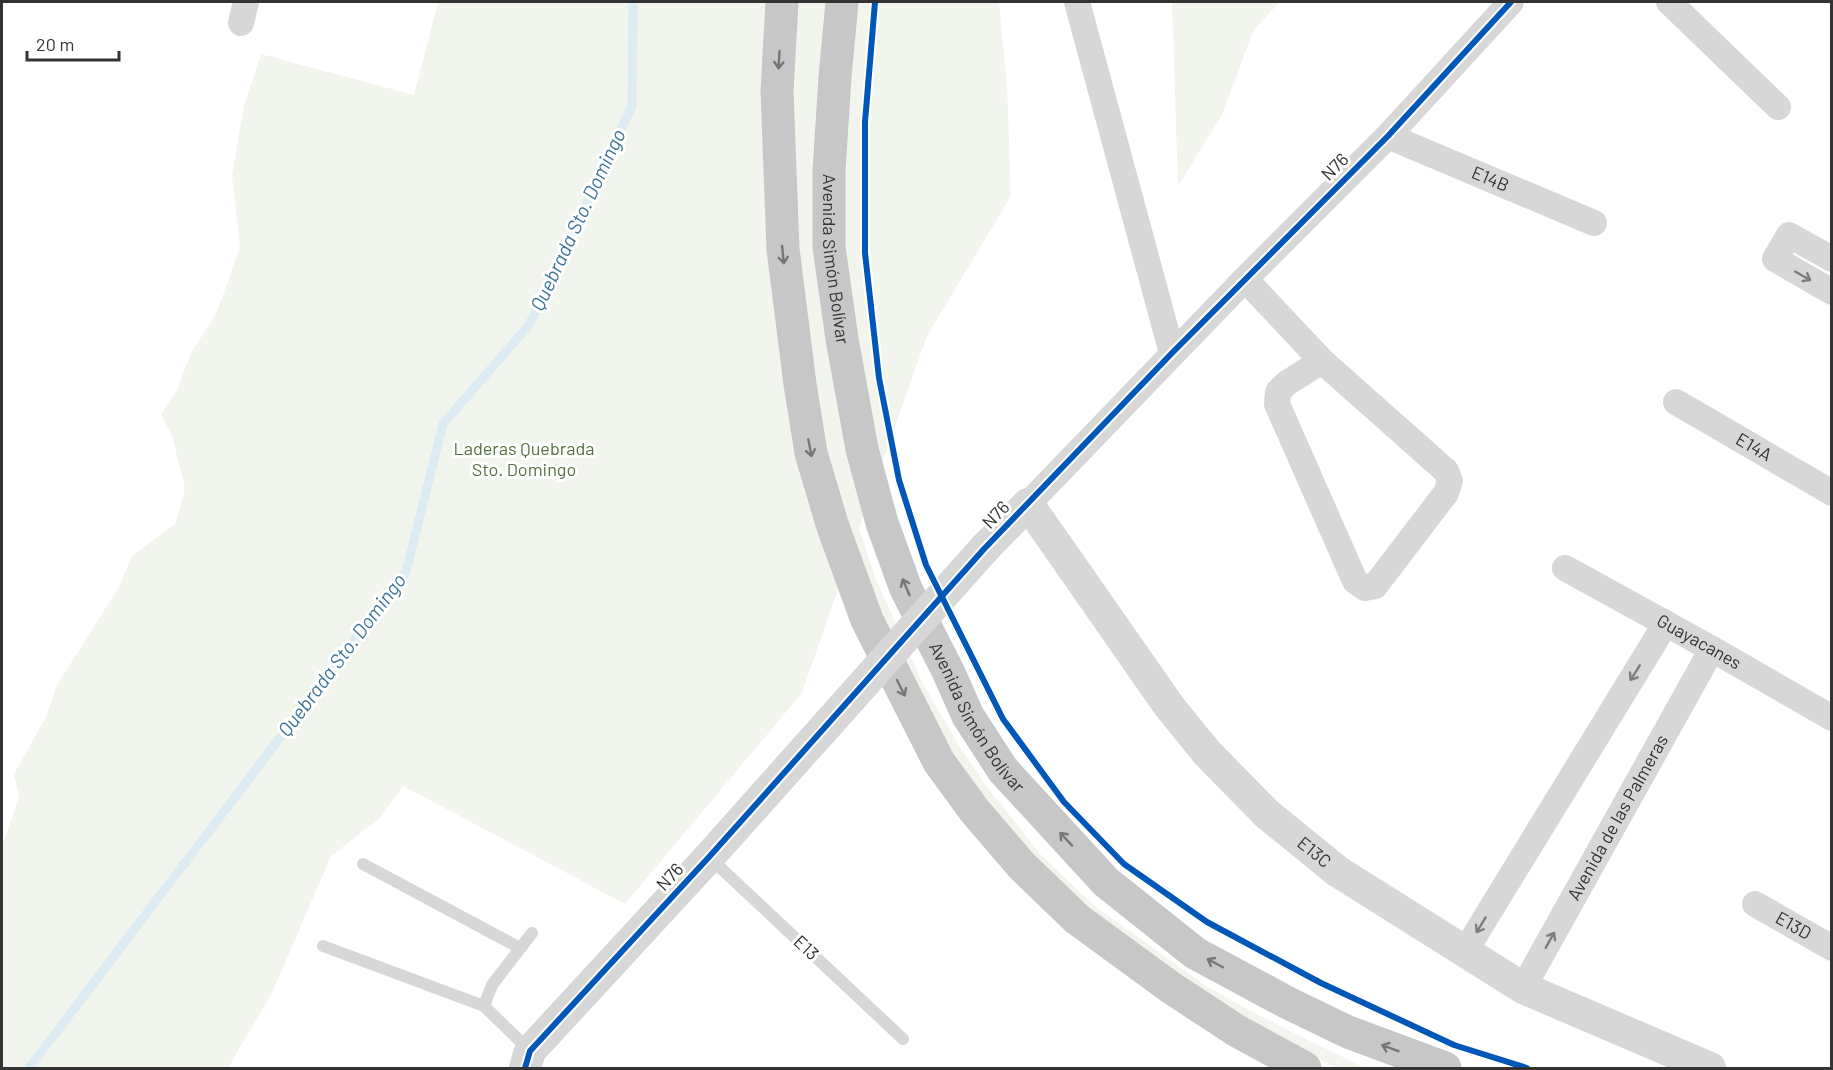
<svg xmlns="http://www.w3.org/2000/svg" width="1833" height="1070" font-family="Barlow,sans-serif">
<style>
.green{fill:#f1f5ed}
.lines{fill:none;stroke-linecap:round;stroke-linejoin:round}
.stream{stroke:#ddebf3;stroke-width:9}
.service{stroke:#d7d7d7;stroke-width:12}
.minor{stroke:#d7d7d7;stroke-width:26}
.tertiary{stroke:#d7d7d7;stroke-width:32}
.trunk{stroke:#c7c7c7;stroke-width:33}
.tertiary-bridge{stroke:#d7d7d7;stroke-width:32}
.cycleway-casing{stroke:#fff;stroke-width:10}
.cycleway{stroke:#0057b8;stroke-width:6}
.oneway{stroke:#767676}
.oneway2{stroke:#7d7d7d}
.labels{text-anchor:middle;stroke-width:6;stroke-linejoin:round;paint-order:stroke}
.street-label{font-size:18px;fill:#333;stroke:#fff}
.park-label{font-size:18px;fill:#56703f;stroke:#fff}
.water-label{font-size:20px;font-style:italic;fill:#3f7597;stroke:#fff}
</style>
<rect width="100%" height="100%" fill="#fff"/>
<path class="green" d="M438,2H999L1007,87L1011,196L927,336L859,528L875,577L921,680L962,751L988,788L1042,856L1096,907L1206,986L1266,1019L1365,1068H1337L1259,1030L1108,936L989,821L848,560L802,693L625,904L403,786L379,819L331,856L272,993L228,1068H2V846L19,797L14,774L46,717L57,685L119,587L132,556L176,523L185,488L172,436L161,414L177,390L191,353L217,312L240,247L232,176L244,105L261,54L414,95Z
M1172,2H1280L1253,31L1222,115L1178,186Z"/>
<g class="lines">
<path class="stream" d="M29,1068L406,572L443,424L529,325L632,106L633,2"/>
<path class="service" d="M710,858L903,1039
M363,864L520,948
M323,946L484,1006
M530,1051L484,1006L492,985L532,933"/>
<g class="minor">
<path d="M1077,2L1172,353"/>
<path d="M1669,2L1778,107"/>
<path d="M241,23L246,2"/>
<path id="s1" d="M1388,136L1594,223"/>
<path d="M1832,259L1789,235L1775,259L1832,292"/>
<path d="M1245,279L1322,361L1446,471L1450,481L1446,493L1375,586L1365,588L1355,581L1277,404L1278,392L1287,383L1322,361"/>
<path id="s2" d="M1676,402L1832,493"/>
<path d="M1028,504L1245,279L1388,136L1511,2"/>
<path id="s3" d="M1565,568L1712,649L1832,718"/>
<path id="s4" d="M1755,904L1832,948"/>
<path d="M1464,953L1666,623"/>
<path id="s5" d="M1523,988L1712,649"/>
</g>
<g class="tertiary">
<path id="s6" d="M984,549L1028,504L1169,706L1208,754L1267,814L1337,871L1523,988L1710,1068"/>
<path d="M525,1068L530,1051L709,857L827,725"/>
</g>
<g class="trunk">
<path d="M782,2L777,91L783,249L800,384L811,453L833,527L867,620L939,762L974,810L1022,866L1077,919L1170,987L1237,1031L1305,1068"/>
<path id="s7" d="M842,2L835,77L829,171V247L842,339L862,449L882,523L906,589L948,671L968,716L1003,770L1106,882L1195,953L1288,1003L1348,1032L1445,1068"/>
</g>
<path class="tertiary-bridge" d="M827,725L984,549"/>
<g class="cycleway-casing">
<path id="cycleway" d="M875,2L865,122V253L879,378L899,480L926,565L1003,719L1064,802L1124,864L1207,922L1321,983L1454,1045L1527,1068
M525,1068L530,1051L709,857L984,549L1172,353L1388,136L1511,2"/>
</g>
<use href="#cycleway" class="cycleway"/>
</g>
<defs><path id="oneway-shaft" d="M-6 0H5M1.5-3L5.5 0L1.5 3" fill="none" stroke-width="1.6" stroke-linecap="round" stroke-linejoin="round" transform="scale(1.5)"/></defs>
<g class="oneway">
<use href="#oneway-shaft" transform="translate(779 60) rotate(93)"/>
<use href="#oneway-shaft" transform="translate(783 255) rotate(84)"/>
<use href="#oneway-shaft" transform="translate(810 448) rotate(79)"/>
<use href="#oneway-shaft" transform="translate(906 587) rotate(-113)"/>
<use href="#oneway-shaft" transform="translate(901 688) rotate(64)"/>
<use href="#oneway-shaft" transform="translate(1066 839) rotate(-133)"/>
<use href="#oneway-shaft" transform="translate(1215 963) rotate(-152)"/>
<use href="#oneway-shaft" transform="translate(1390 1048) rotate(-159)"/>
</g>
<g class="oneway2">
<use href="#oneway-shaft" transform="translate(1803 276) rotate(30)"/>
<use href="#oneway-shaft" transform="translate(1635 673) rotate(122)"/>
<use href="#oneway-shaft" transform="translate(1481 925) rotate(121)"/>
<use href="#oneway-shaft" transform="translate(1550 940) rotate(-61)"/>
</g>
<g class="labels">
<g class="street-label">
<text transform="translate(1335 167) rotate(-45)" y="6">N76</text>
<text dy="6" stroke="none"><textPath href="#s1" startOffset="111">E14B</textPath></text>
<text dy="6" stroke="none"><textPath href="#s7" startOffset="258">Avenida Simón Bolívar</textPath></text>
<text dy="6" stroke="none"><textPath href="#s2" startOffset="90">E14A</textPath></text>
<text transform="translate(996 515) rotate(-46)" y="6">N76</text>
<text dy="6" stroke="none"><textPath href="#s3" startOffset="153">Guayacanes</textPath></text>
<text dy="6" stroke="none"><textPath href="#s7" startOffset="744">Avenida Simón Bolívar</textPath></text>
<text dy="6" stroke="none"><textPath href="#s5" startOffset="195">Avenida de las Palmeras</textPath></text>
<text dy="6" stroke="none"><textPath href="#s6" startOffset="516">E13C</textPath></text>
<text transform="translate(670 877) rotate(-47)" y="6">N76</text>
<text dy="6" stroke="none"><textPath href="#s4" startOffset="44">E13D</textPath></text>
<text transform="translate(806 948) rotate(43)" y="6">E13</text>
</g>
<g class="park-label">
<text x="524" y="455">Laderas Quebrada<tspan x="524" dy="21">Sto. Domingo</tspan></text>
</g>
<g class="water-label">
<text transform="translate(578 220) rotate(-65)" y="7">Quebrada Sto. Domingo</text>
<text transform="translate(342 655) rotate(-53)" y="7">Quebrada Sto. Domingo</text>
</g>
</g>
<rect width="1833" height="1070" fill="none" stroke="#333333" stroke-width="6"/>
<path d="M27 51v9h92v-9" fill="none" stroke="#333333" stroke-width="3"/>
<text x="36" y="51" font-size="18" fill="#333333" stroke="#ffffff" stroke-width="4.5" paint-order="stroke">20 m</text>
</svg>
